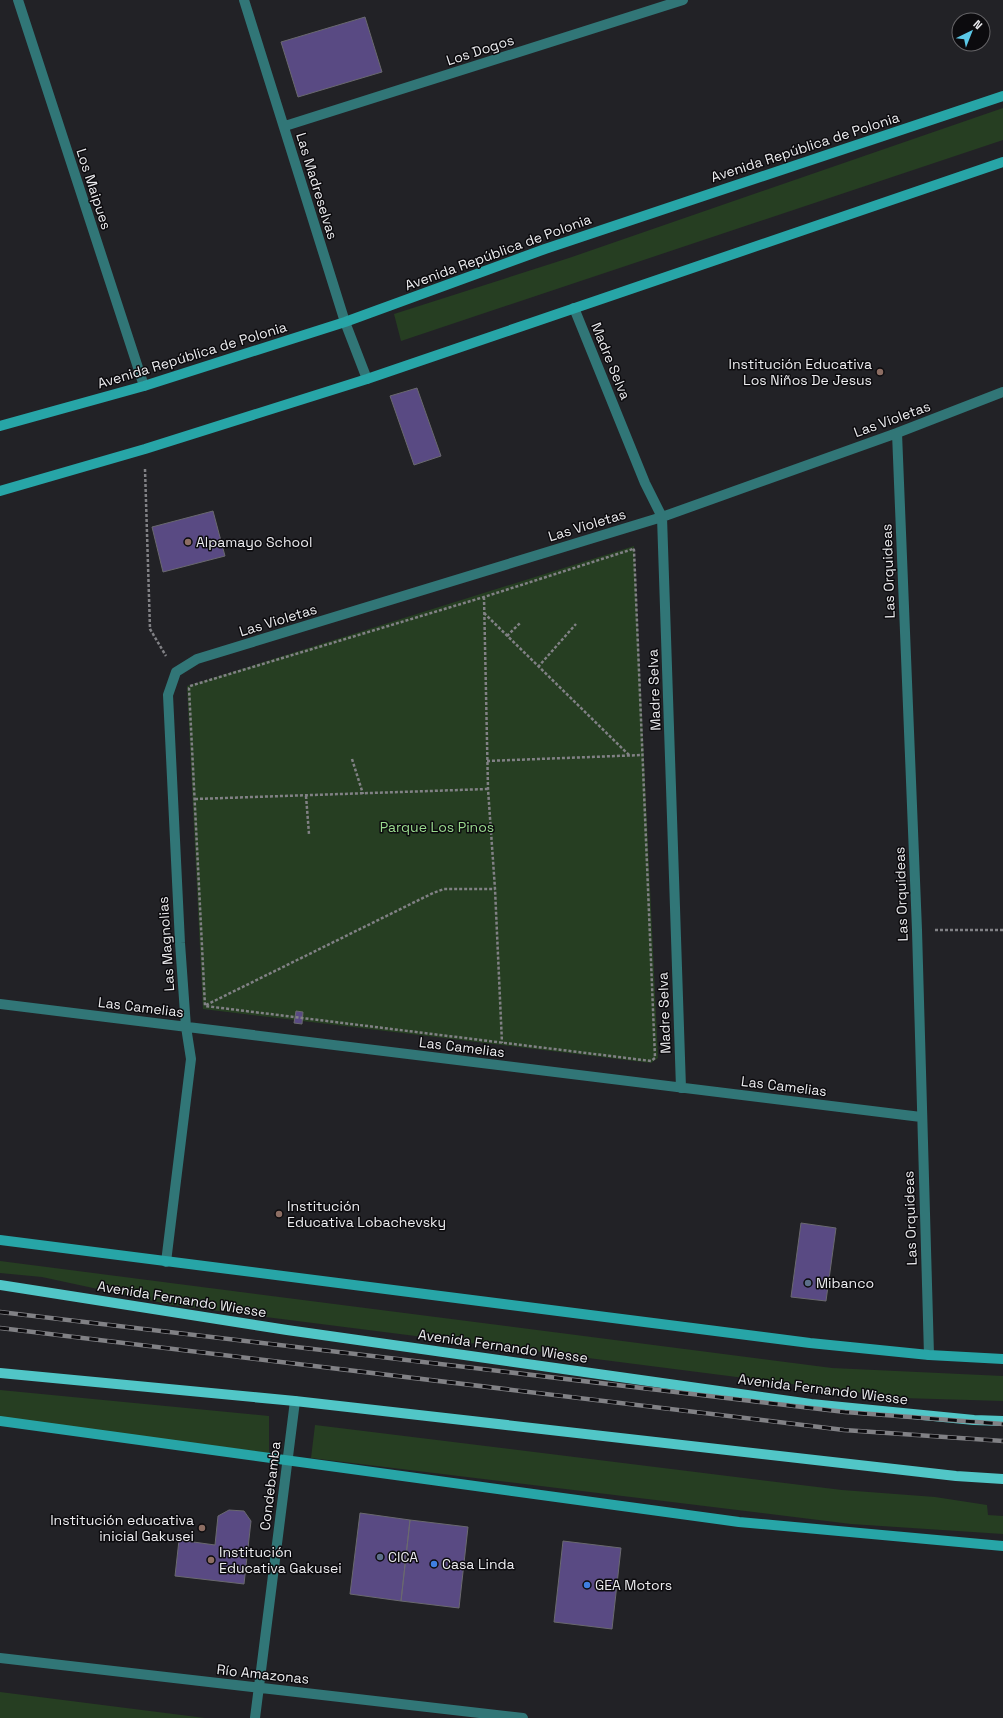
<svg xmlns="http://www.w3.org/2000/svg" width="1003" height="1718" font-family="'Space Grotesk',sans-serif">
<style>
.green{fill:#263e22}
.building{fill:#594a83;stroke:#6a696f}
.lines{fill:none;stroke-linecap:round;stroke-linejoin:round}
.path{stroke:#818185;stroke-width:2.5;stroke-dasharray:3 2;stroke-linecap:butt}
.street{stroke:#317677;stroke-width:10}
.secondary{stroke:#27a5a7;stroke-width:10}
.primary{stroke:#51c6c7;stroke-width:10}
.rail-casing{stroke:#818185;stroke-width:4.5}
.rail{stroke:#0c0b0e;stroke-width:3;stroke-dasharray:9;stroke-linecap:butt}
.education-dot{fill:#8d6e63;stroke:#0c0b0e;stroke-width:1.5}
.service-dot{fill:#5c6f8a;stroke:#0c0b0e;stroke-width:1.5}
.shop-dot{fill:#3f7fe0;stroke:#0c0b0e;stroke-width:1.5}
.labels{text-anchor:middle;stroke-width:3;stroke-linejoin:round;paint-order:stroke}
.street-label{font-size:14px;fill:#ececef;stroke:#0c0b0e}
.poi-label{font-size:14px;fill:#ececef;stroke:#0c0b0e;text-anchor:start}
.park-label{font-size:14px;fill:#99da8e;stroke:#0c0b0e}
</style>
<rect width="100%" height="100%" fill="#222226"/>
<path class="green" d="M1003,108V140L401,341L394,314L569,258Z
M634,546L658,1058L651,1063L203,1009L187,686Z
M0,1261L832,1368L1003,1376V1401L902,1398L172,1305L42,1277L0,1273Z
M0,1390L269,1416V1453L0,1419Z
M315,1425L842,1490L935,1497L987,1505L988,1515L1003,1516V1534L851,1524L311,1458Z
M0,1692L205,1718H0Z"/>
<path class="building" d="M365,17L382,72L298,97L281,42Z
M417,388L441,456L414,465L390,396Z
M213,511L225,556L163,572L152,527Z
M296,1011L303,1012L302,1024L294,1023Z
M801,1223L836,1228L826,1301L791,1297Z
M229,1510L244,1511L251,1521L244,1584L175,1576L179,1540L215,1545L218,1516Z
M360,1513L410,1520L401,1601L350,1594Z
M410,1520L468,1527L459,1608L401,1601Z
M563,1541L621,1548L612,1629L554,1622Z"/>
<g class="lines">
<path class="path" d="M145,469L150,629L166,656
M633,549L634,550L655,1058L651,1061L205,1006L189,688L190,686L484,597Z
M484,597L488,789L495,889L502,1043
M484,613L629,755
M507,636L521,622
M538,667L576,624
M352,759L363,794
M487,761L642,755
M306,796L309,834
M195,799L488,789
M935,930H1003
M206,1005L433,893L444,889H495"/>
<path class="street" d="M18,0L144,386
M244,0L345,322L367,379
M285,126L683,0
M574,308L645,483L662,517L681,1088
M897,433L917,930L929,1355
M0,1004L921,1117
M166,1262L191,1059L186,1027L180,943L168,695L176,672L197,659L662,517L897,433L1003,392
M0,1658L523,1718
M255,1718L295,1401"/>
<path class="secondary" d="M0,426L144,386L345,322L545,249L1003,96
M0,491L145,449L367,379L1003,162
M0,1240L810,1343L929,1355L1003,1359
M0,1421L739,1522L1003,1546"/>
<path class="primary" d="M0,1285L287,1330L811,1404L974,1420L1003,1421
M0,1373L295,1401L956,1476L1003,1479"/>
<g class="rail-casing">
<path id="rail" d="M0,1312L845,1412L1003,1424
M0,1328L844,1430L1003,1441"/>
</g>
<use href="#rail" class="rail"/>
</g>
<g class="education-dot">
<circle cx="880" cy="372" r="4"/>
<circle cx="188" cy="542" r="4"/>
<circle cx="279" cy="1214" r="4"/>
<circle cx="202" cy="1528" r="4"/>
<circle cx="211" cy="1560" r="4"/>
</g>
<g class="service-dot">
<circle cx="808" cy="1283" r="4"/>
<circle cx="380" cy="1557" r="4"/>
</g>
<g class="shop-dot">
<circle cx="434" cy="1564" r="4"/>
<circle cx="587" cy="1585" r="4"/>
</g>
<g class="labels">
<g class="street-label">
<text transform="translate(480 50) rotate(-18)" y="5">Los Dogos</text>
<text transform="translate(805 147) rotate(-18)" y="5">Avenida República de Polonia</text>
<text transform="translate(317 186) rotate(73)" y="5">Las Madreselvas</text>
<text transform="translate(94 189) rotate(72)" y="5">Los Maipues</text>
<text transform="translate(498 252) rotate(-20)" y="5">Avenida República de Polonia</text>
<text transform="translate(192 355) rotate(-17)" y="5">Avenida República de Polonia</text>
<text transform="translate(611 361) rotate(68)" y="5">Madre Selva</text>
<text transform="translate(892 419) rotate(-20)" y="5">Las Violetas</text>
<text transform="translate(587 525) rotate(-17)" y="5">Las Violetas</text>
<text transform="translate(888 571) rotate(-92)" y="5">Las Orquideas</text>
<text transform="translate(278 620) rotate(-17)" y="5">Las Violetas</text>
<text transform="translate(654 690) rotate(-92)" y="5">Madre Selva</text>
<text transform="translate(901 894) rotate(-92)" y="5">Las Orquideas</text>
<text transform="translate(166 944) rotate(-94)" y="5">Las Magnolias</text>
<text transform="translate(141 1007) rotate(7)" y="5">Las Camelias</text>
<text transform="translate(664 1013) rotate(-92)" y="5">Madre Selva</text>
<text transform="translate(462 1047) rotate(7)" y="5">Las Camelias</text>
<text transform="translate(784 1086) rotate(7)" y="5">Las Camelias</text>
<text transform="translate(910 1218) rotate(-92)" y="5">Las Orquideas</text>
<text transform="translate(182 1299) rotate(9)" y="5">Avenida Fernando Wiesse</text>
<text transform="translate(503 1346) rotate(8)" y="5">Avenida Fernando Wiesse</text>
<text transform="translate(823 1389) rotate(7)" y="5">Avenida Fernando Wiesse</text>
<text transform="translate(270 1486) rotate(-83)" y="5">Condebamba</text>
<text transform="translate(263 1674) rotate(6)" y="5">Río Amazonas</text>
</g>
<g class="poi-label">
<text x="872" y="369" text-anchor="end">Institución Educativa<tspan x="872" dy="16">Los Niños De Jesus</tspan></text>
<text x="196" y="547">Alpamayo School</text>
<text x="287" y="1211">Institución<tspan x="287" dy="16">Educativa Lobachevsky</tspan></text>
<text x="816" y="1288">Mibanco</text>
<text x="194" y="1525" text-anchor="end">Institución educativa<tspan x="194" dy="16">inicial Gakusei</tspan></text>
<text x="219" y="1557">Institución<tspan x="219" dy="16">Educativa Gakusei</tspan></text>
<text x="388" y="1562">CICA</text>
<text x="442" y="1569">Casa Linda</text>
<text x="595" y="1590">GEA Motors</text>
</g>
<g class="park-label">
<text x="437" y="832">Parque Los Pinos</text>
</g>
</g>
<g transform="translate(971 32) rotate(43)"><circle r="19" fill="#0c0b0e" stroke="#666568"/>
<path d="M0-3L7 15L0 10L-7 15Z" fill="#5bc8e7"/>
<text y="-6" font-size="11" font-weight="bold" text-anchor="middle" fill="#ececef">N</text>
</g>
</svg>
